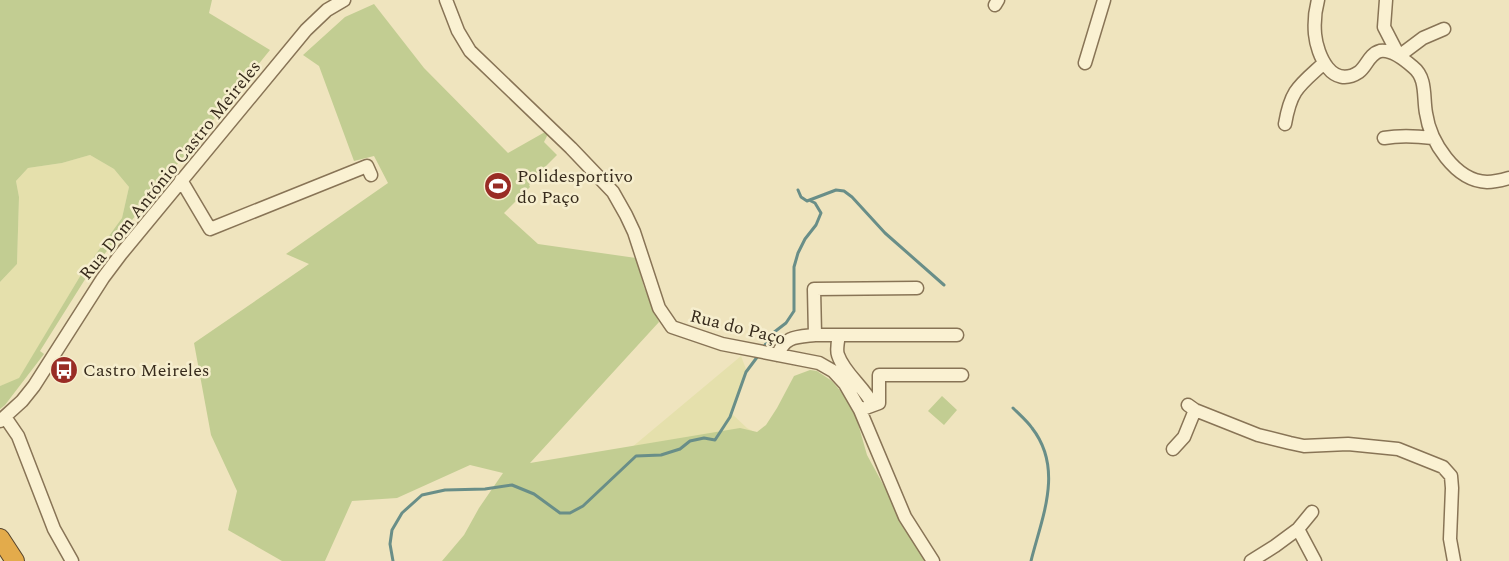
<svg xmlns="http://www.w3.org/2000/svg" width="1509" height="561" font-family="Spectral,serif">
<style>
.farmland{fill:#e5e0ac}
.green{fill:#c2cd92}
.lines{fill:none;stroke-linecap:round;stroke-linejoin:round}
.stream{stroke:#698e88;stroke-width:3}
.minor-casing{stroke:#887456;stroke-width:15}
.highway-casing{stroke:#55422b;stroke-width:20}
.minor{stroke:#faf1d2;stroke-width:12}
.highway{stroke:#e3ab4b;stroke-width:18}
.labels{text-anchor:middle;stroke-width:5;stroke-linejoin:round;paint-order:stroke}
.street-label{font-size:18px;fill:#372b1c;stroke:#f6eece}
.poi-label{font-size:18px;fill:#372b1c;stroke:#f6eece;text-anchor:start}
</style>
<rect width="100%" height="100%" fill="#efe4be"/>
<path class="farmland" d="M90,155L114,169L129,187L122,218L82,273L19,379L0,386V282L17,264L19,197L16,181L28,168L62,163Z
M741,356L746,369L732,414L747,428L760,435L558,509Z"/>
<path class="green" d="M0,0H212L209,13L270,50L89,273L40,351L44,354L5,405L0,409V386L19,378L82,273L122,218L129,187L114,169L90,155L62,163L28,168L16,181L19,197L17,264L0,282Z
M374,4L424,68L508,153L545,132L548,134L544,142L557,155L540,172L541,174L529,185L530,187L504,213L538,244L636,258L644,287L659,322L530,463L740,428L757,432L766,425L777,408L794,376L810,370L817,371L832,381L853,406L867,455L925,561H442L464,535L479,508L503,473L470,465L397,498L352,501L325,561H282L228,530L237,491L211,435L194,343L309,264L286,254L388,183L374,156L354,161L319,66L303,55L345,17Z
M942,396L957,410L944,425L928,411Z"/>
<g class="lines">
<path class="stream" d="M798,190L801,197L807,201L836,190L844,191L852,197L885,233L944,285
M763,348L773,333L786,323L794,311V267L798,253L805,239L816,225L821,213L815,203L811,201
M1013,408C1020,415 1027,421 1032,428C1064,469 1042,517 1031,561
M393,561L390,544L392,530L402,513L422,495L445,490L485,489L512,485L534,494L560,513H570L583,506L636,456L661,455L680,449L690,441L704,438L715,440L730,417L746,372L758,356"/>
<g class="minor-casing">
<path id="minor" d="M446,0L458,31L470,51L571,148L613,192L626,215L634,232L659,308L672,327L722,344L819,363L833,371L845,384L860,410L905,517L933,561
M1318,0C1315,11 1314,22 1315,34C1317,55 1332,90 1359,72C1367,66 1369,54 1380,51C1391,49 1405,60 1413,67C1427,78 1423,97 1426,113C1430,141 1455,181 1487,182C1494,182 1502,180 1509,178
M1386,0L1384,27L1399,56L1423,38L1444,29
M995,5L998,0
M1085,63L1104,0
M1285,124C1291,89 1299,86 1324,63
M1384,138C1401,135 1416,136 1433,138
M181,180L210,229L367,166L371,175
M815,335L814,289L917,288
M839,335C838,341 836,350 838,355C844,373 864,387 873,405
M778,355C784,336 797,337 815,335H957
M1188,405L1195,410L1258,435L1290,443L1304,446L1348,444L1398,449L1443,467L1451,476L1452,488L1450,539L1454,561
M860,410L879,403V375H962
M5,417L18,436L54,529L72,561
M0,421L22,401L34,386L103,278L121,254L306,30L327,10L344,0
M1173,449L1184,437L1195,410
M1298,529L1312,512
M1251,561L1275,546L1298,529L1315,561"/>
</g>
<g class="highway-casing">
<path id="highway" d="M0,538L15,561"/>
</g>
<use href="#minor" class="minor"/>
<use href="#highway" class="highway"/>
</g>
<defs>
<g id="stadium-disc" transform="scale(1.4375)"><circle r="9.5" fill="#992c25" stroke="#f6eece"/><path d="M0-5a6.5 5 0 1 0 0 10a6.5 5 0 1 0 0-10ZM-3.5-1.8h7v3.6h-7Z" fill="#fff"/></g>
<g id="bus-disc" transform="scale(1.4375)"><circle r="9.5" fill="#992c25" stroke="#f6eece"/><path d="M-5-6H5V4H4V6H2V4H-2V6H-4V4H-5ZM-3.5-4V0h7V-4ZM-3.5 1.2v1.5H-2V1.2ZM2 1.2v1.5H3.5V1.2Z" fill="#fff"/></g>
</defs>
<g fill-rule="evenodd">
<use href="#stadium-disc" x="498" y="186"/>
<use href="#bus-disc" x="64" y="370"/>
</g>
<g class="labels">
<g class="street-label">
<text transform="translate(170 170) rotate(-51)" y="6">Rua Dom António Castro Meireles</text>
<text transform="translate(738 327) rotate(14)" y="6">Rua do Paço</text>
</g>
<g class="poi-label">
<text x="517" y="182">Polidesportivo<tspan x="517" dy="21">do Paço</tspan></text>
<text x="83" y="376">Castro Meireles</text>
</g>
</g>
</svg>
